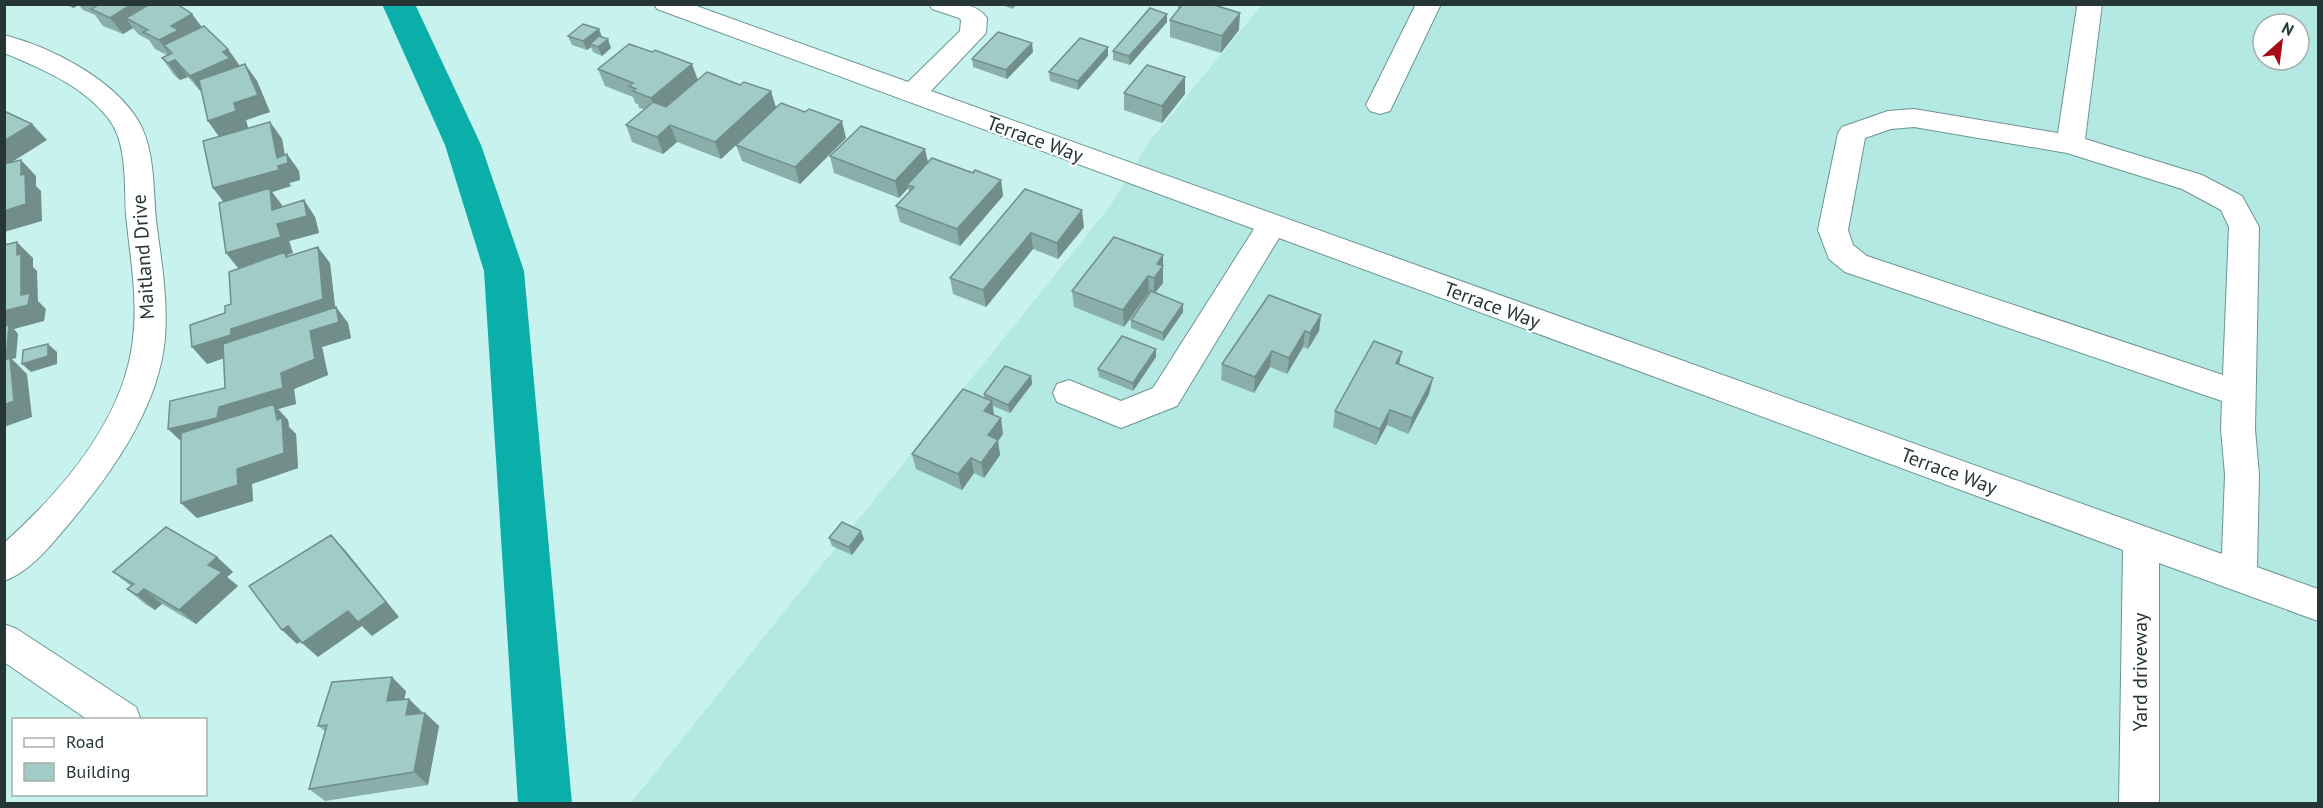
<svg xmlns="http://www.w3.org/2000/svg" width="2323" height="808" font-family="'PT Sans',sans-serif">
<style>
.built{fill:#b3e8e3;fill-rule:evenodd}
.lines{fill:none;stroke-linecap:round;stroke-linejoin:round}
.canal{fill:#09afa8;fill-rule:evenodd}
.minor-casing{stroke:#6d9592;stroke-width:2}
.minor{fill:#fff;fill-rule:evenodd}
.wall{fill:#8aafab}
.shaded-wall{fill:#718e8b}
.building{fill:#a1cbc7;stroke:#718e8b;stroke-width:1.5}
.labels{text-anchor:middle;stroke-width:4.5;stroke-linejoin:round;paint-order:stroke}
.street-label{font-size:20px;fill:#253634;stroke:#fff}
</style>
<rect width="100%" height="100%" fill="#c7f2ee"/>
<path class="built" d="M1262,5H2318V803L630,804L1111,205L1149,142ZM2263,24H2299V60H2263Z"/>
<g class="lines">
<path class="canal" d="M382,4H415L481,145L524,271L572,804H518L484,271L445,145Z"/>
<g class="minor-casing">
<path id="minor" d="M654,4H691L908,82L960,31L961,20L959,18L932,9L929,4C949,4 974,0 987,18L986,33L931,91L2222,554L2225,475L2221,429L2222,401L1845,272L1829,259L1818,230L1838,133L1842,127L1888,111L1914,109L2058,133L2077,7L2076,4H2102L2085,139L2202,175L2242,196L2259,227L2255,429L2259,475L2257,567L2318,589V621L2159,563V804H2119L2123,550L1279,238L1177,406L1121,428L1057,402L1053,393L1057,384L1069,380L1121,401L1153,388L1254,229L657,9ZM1914,127L2067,153L2182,189L2221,210L2229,227L2223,375L1867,256L1853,245L1848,230L1865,138L1891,129Z
M1416,4H1441L1390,111L1380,114L1370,111L1366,105Z
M4,35C51,47 114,79 139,122C155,151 153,188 156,220C161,259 168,298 165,338C159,407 112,473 68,525C51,545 30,572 4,581V543C62,491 125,418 133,338C138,297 130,256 126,215C124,185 128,143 108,118C82,85 42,69 4,53Z
M4,624L17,629L136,707L141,720H88L4,662Z"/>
</g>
<use href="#minor" class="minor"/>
</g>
<path class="wall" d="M65,4H177L192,14L202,27L240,66L257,81L270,112L246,120L248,128L240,130L270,122L282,139L285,155L287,154L299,171L300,180L289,183L291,186L272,192L282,207L304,200L315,217L319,233L289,241L293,253L287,255L288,256L330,263L335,307L348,323L351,338L322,347L328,375L294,389L296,404L278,409L288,420L289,427L296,434L298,468L252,484L253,501L197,518L181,503L225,388L224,358L207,364L225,313L231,304L239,269L226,253L219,136L208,121L202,93L188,77L180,80L174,75L162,58L167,55L155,49L149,40L138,34L133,28L123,34L103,26L95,15L83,10L79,5L73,8Z
M1002,4H1017L1013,9L1002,5Z
M1178,4H1211L1239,30L1221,53L1170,37V20L1178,11Z
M1167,14V22L1130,65L1113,60V51Z
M599,29L602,37L611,48L602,56L593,52L591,47L587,50L572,45L568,36Z
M1033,52L1007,79L973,67L972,59Z
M1108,56L1078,90L1050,81L1049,72Z
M598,69L740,85L771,91L776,108L846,138L800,184L742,161L736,145L721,159L677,142L663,154L632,142L626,125L644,109L639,108L638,104L635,103L633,97L605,86Z
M1185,77V94L1162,123L1124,110V93Z
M830,156L928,163L973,173L1001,180L1003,196L960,246L900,222L896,206L909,192L908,188L899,198L834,173Z
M1025,189L1084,227L1058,259L1033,249L986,307L953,294L950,278Z
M1163,255V283L1155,293L1183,312L1163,341L1131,328V320L1150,293L1149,292L1124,327L1074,307L1072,291Z
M1321,315L1319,331L1308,349L1303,347L1287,374L1270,367L1254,393L1221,380L1222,364Z
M1156,357L1133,391L1099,377L1098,369Z
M1399,365L1433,378L1429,394L1408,434L1387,425L1376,445L1333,427L1335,411Z
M1031,376L1032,384L1010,413L993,406L994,415L1003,434L998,441L1000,455L984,478L974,473L962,490L916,469L912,454L984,398V394Z
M829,538L864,539L852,555L832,546Z
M217,557L233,572L227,577L238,586L196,624L162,604L155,610L145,604L127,589L131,586L113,572Z
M406,691L404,700L409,699L423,713H425L439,726L428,785L325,801L309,789L325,731L318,726Z"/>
<path class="shaded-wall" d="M70,4H79V5L73,8Z
M132,4H154L126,18L133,28L123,34L110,18Z
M1240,13L1239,30L1221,53L1222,36Z
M192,14L204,31L164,45L172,57H171L159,40L171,26Z
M1167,14V22L1130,65L1129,56Z
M599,29L602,38L590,44L591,47L587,50L583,41Z
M608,39L611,48L602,56L598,47Z
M1032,43L1033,52L1007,79L1006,70Z
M1108,47V56L1078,90V81Z
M228,49L240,66L202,93L190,76L223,52Z
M175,60L188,77L180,80L168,63Z
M245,64L257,81L270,112L246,120L248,128L220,138L208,121Z
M692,64L698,80L658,115L651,98Z
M1185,77V94L1162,123V106Z
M771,91L776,108L721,159L715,142Z
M842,121L846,138L800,184L795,167Z
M270,122L282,139L286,163L287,154L299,171L300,180L289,183L291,186L272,192L282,205L284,222L304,200L315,217L319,233L289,241L293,253L287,255L298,269L240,270L226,253V205L213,188L278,166Z
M32,124L47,140L4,167V141Z
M670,125L677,142L663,154L657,137Z
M925,149L929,166L907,185L908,188L899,198L895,181Z
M21,160L36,176V186L41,191L42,221L4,232V211L21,175Z
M1001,180L1003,196L960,246L957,229Z
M1082,210L1084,227L1058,259L1057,243Z
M1031,233L1033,249L986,307L983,290Z
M17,242L33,258V267L37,271L38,301L46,309L44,321L14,329L18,334L16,358L12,359L27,374L32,417L4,427V311L17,255Z
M318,247L330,263L336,315L245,351L207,364L192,347L231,329Z
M1163,255V283L1154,294V278L1157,264Z
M1148,276L1149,292L1124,327L1123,310Z
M1183,304V312L1163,341V333Z
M336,307L348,323L351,338L322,347L328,375L294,389L296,404L278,409L288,420L289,427L296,434L298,468L252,484L253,501L197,518L181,503L184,444L168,429L219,407L281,373L310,331Z
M1321,315L1319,331L1308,349L1310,333Z
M1305,331L1303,347L1287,374L1289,358Z
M48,344L57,352V364L31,372L22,364Z
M1156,349V357L1133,391V383Z
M1272,351L1270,367L1254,393L1255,377Z
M1402,352L1398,368L1396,363Z
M1031,376L1032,384L1010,413L1008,405Z
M1433,378L1429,394L1408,434L1412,418Z
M992,401L994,417L984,411Z
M1390,410L1387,425L1376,445L1380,429Z
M1001,418L1003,434L998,441L1000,455L984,478L981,463L988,435Z
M971,458L974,473L962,490L958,474Z
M861,531L864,539L852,555L849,547Z
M331,535L345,550L399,617L372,636L362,626L318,657L302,643L348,611Z
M217,557L233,572L227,577L238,586L196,624L179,610L208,565Z
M144,589L162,604L155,610L137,595Z
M288,626L303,640L297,644L282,630Z
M392,677L406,691L401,714L387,701Z
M409,699L423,713L406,715Z
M425,713L439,726L428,785L414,772Z"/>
<path class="building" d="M97,4H132L110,18L91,9L98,5Z
M150,4H177L192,14L171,26L179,30L159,40L143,32L148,30L126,18Z
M1183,4H1211L1240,13L1222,36L1170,20Z
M1150,8L1167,14L1129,56L1113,51Z
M583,24L599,29L583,41L568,36Z
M204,26L228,49L223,52L230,58L190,76L175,60L168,63L162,58L172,53L164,45Z
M998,32L1032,43L1006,70L972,59Z
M599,36L608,39L598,47L590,44Z
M1080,38L1108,47L1078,81L1049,72Z
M629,44L652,52L655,50L692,64L651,98L633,91L636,89L629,86L633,83L598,69Z
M245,64L258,95L234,103L236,111L208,121L199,80Z
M1147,65L1185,77L1162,106L1124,93Z
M707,72L740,85L744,82L771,91L715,142L670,125L657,137L626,125L653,102L666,107Z
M781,103L805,112L809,109L842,121L795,167L736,145Z
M4,111L32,124L4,141Z
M270,122L277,158L287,154L288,163L278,166L279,170L213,188L203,141Z
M861,126L925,149L895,181L830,156Z
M932,158L973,173L975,170L1001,180L957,229L896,206L914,187L907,185Z
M21,160V175L25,174L26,204L4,211V164Z
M270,188L272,210L304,200L307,216L277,224L281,237L226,253L219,203Z
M1025,189L1082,210L1057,243L1031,233L983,290L950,278Z
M1114,237L1163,255L1157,264L1163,266L1154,278L1148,276L1123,310L1072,291Z
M17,242V255L21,254V295L30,293L28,305L4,311V245Z
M318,247L323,299L231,329V335L192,347L190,325L225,313V306L231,304L229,272L285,252L286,257Z
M1151,291L1183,304L1163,333L1131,320Z
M1269,295L1321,315L1310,333L1305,331L1289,358L1272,351L1255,377L1222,364Z
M336,307L339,322L310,331L315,359L281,373L283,388L219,407L217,418L168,429L170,401L225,388L223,344Z
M9,325L7,350H4V326Z
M1122,336L1156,349L1133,383L1098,369Z
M1374,341L1402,352L1396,363L1433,378L1412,418L1390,410L1380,429L1335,411Z
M48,344V356L22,364L23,350Z
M10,358L14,401L4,405V360Z
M1005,366L1031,376L1008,405L984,394Z
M963,389L992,401L984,411L1001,418L988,435L998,440L981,463L971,458L958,474L912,454Z
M274,404L277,420L282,418L284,453L237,469L238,485L181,503V433Z
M842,522L861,531L849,547L829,538Z
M166,527L217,557L208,565L222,572L179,610L144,589L137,595L127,589L134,584L113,572Z
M331,535L386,602L358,622L348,611L302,643L288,626L282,630L249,586Z
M392,677L387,701L409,699L406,715L425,713L414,772L309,789L327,725L318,726L332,682Z"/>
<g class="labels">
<g class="street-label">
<text transform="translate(1035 139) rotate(20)" y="7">Terrace Way</text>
<text transform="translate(143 257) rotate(-94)" y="7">Maitland Drive</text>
<text transform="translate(1492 305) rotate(20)" y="7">Terrace Way</text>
<text transform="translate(1949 471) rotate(20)" y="7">Terrace Way</text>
<text transform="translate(2140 672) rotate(-90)" y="7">Yard driveway</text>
</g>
</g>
<rect width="2323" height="808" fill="none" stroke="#253634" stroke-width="12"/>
<rect x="12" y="718" width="195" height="78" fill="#ffffff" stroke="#a8afae" stroke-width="1.5"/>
<rect x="24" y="738" width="30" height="9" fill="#ffffff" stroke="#a8afae" stroke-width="1.5"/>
<text x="66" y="748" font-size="18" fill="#253634">Road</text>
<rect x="24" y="763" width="30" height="18" fill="#a1cbc7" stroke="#a8afae" stroke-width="1.5"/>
<text x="66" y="778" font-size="18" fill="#253634">Building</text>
<g transform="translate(2281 42) rotate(28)"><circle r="28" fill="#ffffff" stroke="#a8afae" stroke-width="1.5"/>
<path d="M0-4.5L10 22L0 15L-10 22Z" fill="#a40b14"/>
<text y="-9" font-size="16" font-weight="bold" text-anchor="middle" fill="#253634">N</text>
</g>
</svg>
